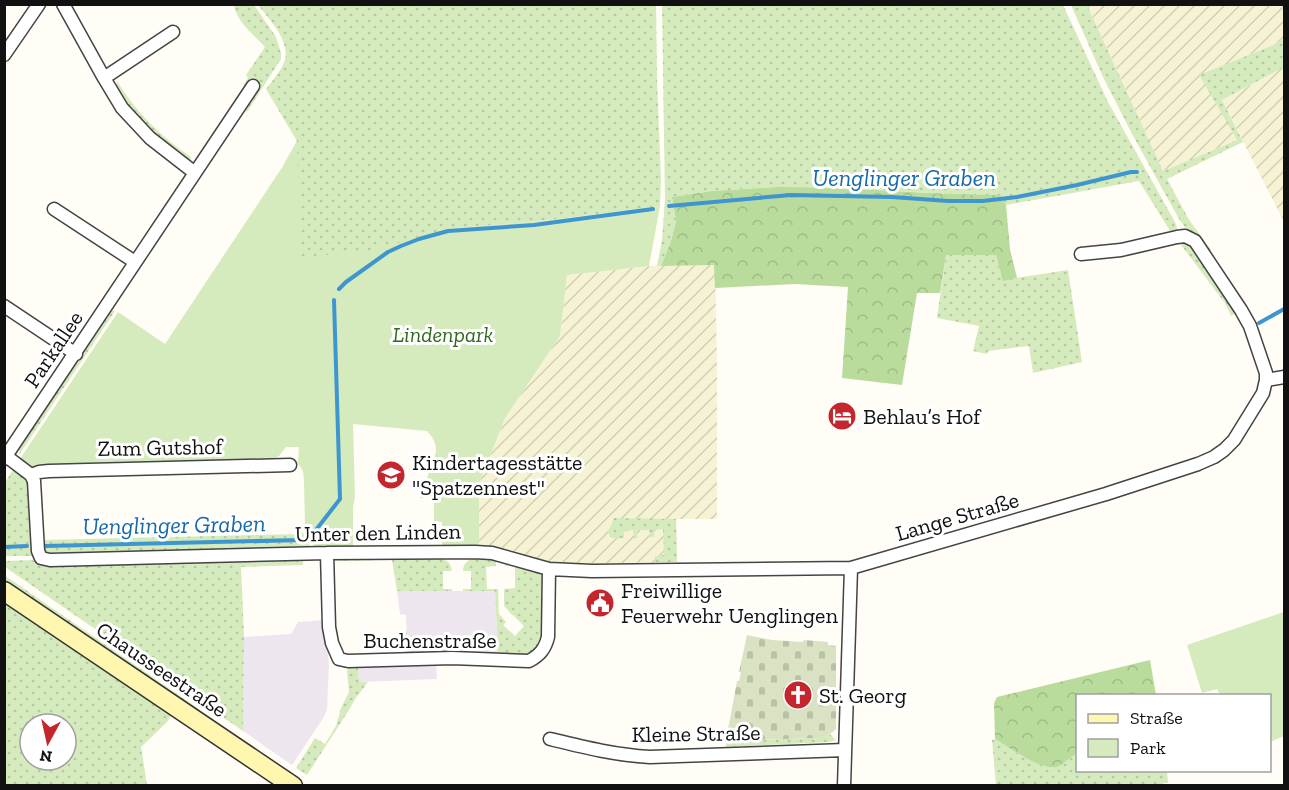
<svg xmlns="http://www.w3.org/2000/svg" width="1289" height="790" font-family="'Zilla Slab',serif">
<style>
.industrial{fill:#eee6ef}
.farmland{fill:url(#farmland-furrows)}
.grass{fill:url(#grass-dots);fill-rule:evenodd}
.forest{fill:url(#forest-crowns)}
.cemetery{fill:url(#cemetery-stones)}
.park{fill:#d5ebbd}
.lines{fill:none;stroke-linecap:round;stroke-linejoin:round}
.stream{stroke:#3f96cf;stroke-width:4}
.street-casing{stroke:#444;stroke-width:15}
.secondary-casing{stroke:#333;stroke-width:21}
.street{stroke:#fff;stroke-width:12}
.secondary{stroke:#fff6b0;stroke-width:18}
.labels{text-anchor:middle;stroke-width:6;stroke-linejoin:round;paint-order:stroke}
.park-label{font-size:22px;font-style:italic;fill:#2f6b1f;stroke:#fff}
.street-label{font-size:22px;fill:#111;stroke:#fff}
.poi-label{font-size:22px;fill:#111;stroke:#fff;text-anchor:start}
.water-label{font-size:24px;font-style:italic;fill:#1768a6;stroke:#fff}
</style>
<defs>
<pattern id="farmland-furrows" width="10" height="10" patternUnits="userSpaceOnUse" patternTransform="scale(1.5)"><rect width="10" height="10" fill="#f6f3d4"/><path d="M-1 1l2-2M0 10L10 0M9 11l2-2" fill="none" stroke="#d2cfb5"/></pattern>
<pattern id="grass-dots" width="8" height="8" patternUnits="userSpaceOnUse" patternTransform="scale(1.5)"><rect width="8" height="8" fill="#d5ebbd"/><path d="M2 2h.1M6 6h.1" fill="none" stroke="#b6c8a1" stroke-width="1.8" stroke-linecap="round"/></pattern>
<pattern id="forest-crowns" width="20" height="18" patternUnits="userSpaceOnUse" patternTransform="scale(1.5)"><rect width="20" height="18" fill="#b9dc9c"/><path d="M2 6a3 3 0 1 1 6 0M12 15a3 3 0 1 1 6 0" fill="none" stroke="#9ebc85"/></pattern>
<pattern id="cemetery-stones" width="16" height="16" patternUnits="userSpaceOnUse" patternTransform="scale(1.5)"><rect width="16" height="16" fill="#d9e3c4"/><path d="M2 7V4a2 2 0 0 1 4 0v3zM10 15v-3a2 2 0 0 1 4 0v3z" fill="#b9c2a7"/></pattern>
</defs>
<rect width="100%" height="100%" fill="#fffdf5"/>
<path class="industrial" d="M397,591H495L498,653L450,654V647L407,644L406,615L400,614Z
M325,620L329,666L327,709L324,717L292,765L243,731L244,637L291,634L298,622Z
M436,661L437,679L359,682L358,665Z"/>
<path class="farmland" d="M1087,5H1284V39L1273,45L1200,75L1237,140L1163,171Z
M1284,67V222L1222,100Z
M715,265L717,365V519H676L677,562L556,564L493,547L479,546V484L505,418L560,336L567,274L649,266Z"/>
<path class="grass" d="M232,5H254L276,37L281,53V59L247,112L244,109L259,85L250,80L246,86H243L248,78L246,75L265,47C254,35 238,23 234,6Z
M258,5H656L657,79L661,179L660,206L551,220L447,229L279,297L283,166L297,141L266,89C272,81 282,70 285,60C290,40 269,19 258,5Z
M662,5H1063L1108,102L1176,224L1177,229L1176,233L1172,234L1139,181L1006,205L1000,195H965L828,187H777L712,191L672,197L676,221L671,241L661,266H657L662,240L665,199Z
M1071,5H1087L1163,171L1237,140L1199,75L1273,45L1284,39V67L1222,100L1243,142L1167,179L1188,218L1211,250L1208,252L1195,235L1187,230L1179,219L1131,132L1103,77Z
M117,81C136,112 161,137 191,157L190,160L186,159C169,146 113,103 117,81Z
M1178,241H1185L1190,244L1239,312L1231,316L1225,303Z
M946,255H996L1003,280L1068,270L1082,362L1033,373L1029,346L988,351L987,354L973,351L979,326L937,318Z
M110,310L115,311L19,455L20,445Z
M12,471C17,472 24,474 28,480C35,490 33,541 33,556H5V483Z
M614,518L676,519L677,562H655V556L664,555L663,529L654,530V537H650L649,530H637V538H634L633,530L624,531V538H611L608,532Z
M300,528L312,550L47,555L44,552L41,540L300,534Z
M477,557L493,558L496,561V566L486,567L487,589H498L499,614L506,622L503,625L515,636L524,626L513,615H512L504,606V589L515,588V566H505V563L507,562L537,571L544,577L546,630L539,649L527,655H405L406,631H407V644L450,646L451,654L498,653L495,591H463V589H471V571H463C463,563 469,559 477,557Z
M303,558V565L241,567L244,637L243,731L5,567L4,561L33,560L35,563L41,564Z
M434,558C444,558 450,560 452,571H443V589H452V591H397L392,560L331,561L332,559Z
M4,575L199,709L200,713L41,608L5,580Z
M4,601L173,713L167,722L141,747L147,785H5ZM30,724H66V760H30Z
M358,665L359,682H368L355,699L349,710L307,775L296,768L315,738L325,744L336,726L341,708L349,692L347,671L349,667Z
M830,734L836,740L829,742L726,747V741L817,738Z
M995,739L1022,756L1057,767L1077,754L1078,770L1167,771L1168,782L1156,786L996,785L992,740Z"/>
<path class="forest" d="M777,187C851,186 925,195 1000,195L1006,205L1010,249L1017,278L1003,281L996,255H946L940,293H917L902,385L842,378L848,287L795,284L715,288L714,265L661,266L671,241L676,221L672,197L712,191Z
M1150,660L1156,695L1078,696L1077,754C1071,757 1062,765 1057,767C1040,770 1010,748 995,739L994,703L997,697Z"/>
<path class="cemetery" d="M747,635L772,640L803,642L804,640L828,642V645L836,646V729C830,735 825,737 817,738L726,741L737,681H739L741,672H739Z"/>
<path class="park" d="M297,141L300,257L366,252L447,229L551,220L660,206L649,266L567,275L560,336L505,418L479,484V546H442V522L434,521V498H420L436,452C436,442 433,438 427,431L353,424L355,497L353,508V546L315,548L305,526L304,481L303,471L298,463L299,447H286L279,456L263,463L32,467L21,463L20,459L118,312L165,344L283,166Z
M1284,612V736L1270,742V696L1220,695L1217,689L1202,693L1187,645Z"/>
<g class="lines">
<path class="stream" d="M669,206L791,195L892,197L948,201H983L1017,197L1077,185L1131,172H1137
M339,289L346,282L388,252L401,246L419,239L448,231L534,225L653,209
M1259,323L1284,309
M312,535L340,499L334,300
M46,546L302,540
M4,547L27,546"/>
<g class="street-casing">
<path id="street" d="M63,4L104,78L122,108L150,138L195,173
M4,55L39,4
M104,78L173,32
M54,209L135,262
M4,306L76,354
M1266,380L1284,377
M6,456L31,475L34,481L38,551L41,558L50,560L327,553L475,552L492,553L549,569L592,571L851,568L1106,494L1198,464L1214,457L1224,450L1234,440L1263,393L1266,380V373L1250,326L1241,310L1195,241L1185,236L1177,237L1121,250L1081,254
M4,459L253,86
M31,475L39,472L49,471L290,465
M327,553L329,627L332,643L339,659L348,661L452,658L529,661C540,655 545,649 548,637L549,569
M550,739C583,747 615,755 650,757L845,750
M844,786L851,568"/>
</g>
<g class="secondary-casing">
<path id="secondary" d="M4,591L293,786"/>
</g>
<use href="#street" class="street"/>
<use href="#secondary" class="secondary"/>
</g>
<defs>
<g id="hotel-disc" transform="scale(1.5)"><circle r="9.5" fill="#c4262e" stroke="#fff"/><path d="M-6-4.5h1.5V1H6V5H4.5V3h-9V5H-6ZM-4 0a1.8 1.8 0 1 1 3.6 0ZM.5 0V-2.5h3Q6-2.5 6 0Z" fill="#fff"/></g>
<g id="school-disc" transform="scale(1.5)"><circle r="9.5" fill="#c4262e" stroke="#fff"/><path d="M0-5L7-2L0 1L-7-2ZM-4 1L0 2.5L4 1V4Q0 6-4 4Z" fill="#fff"/></g>
<g id="civic-disc" transform="scale(1.5)"><circle r="9.5" fill="#c4262e" stroke="#fff"/><path d="M-.6-6.5H3V-4.5H.6V-3L4-1V1h2V6H-6V1h2V-1L-.6-3ZM-1.2 2.5V6h2.4V2.5Z" fill="#fff"/></g>
<g id="church-disc" transform="scale(1.5)"><circle r="9.5" fill="#c4262e" stroke="#fff"/><path d="M-1.2-6h2.4v3.5h3.3v2.4h-3.3V6h-2.4V-.1h-3.3v-2.4h3.3Z" fill="#fff"/></g>
</defs>
<g fill-rule="evenodd">
<use href="#hotel-disc" x="842" y="416"/>
<use href="#school-disc" x="391" y="475"/>
<use href="#civic-disc" x="600" y="603"/>
<use href="#church-disc" x="798" y="695"/>
</g>
<g class="labels">
<g class="park-label">
<text x="443" y="342">Lindenpark</text>
</g>
<g class="street-label">
<text transform="translate(53 349) rotate(-56)" y="8">Parkallee</text>
<text transform="translate(160 447) rotate(-1)" y="8">Zum Gutshof</text>
<text transform="translate(957 516) rotate(-16)" y="8">Lange Straße</text>
<text transform="translate(378 532) rotate(-1)" y="8">Unter den Linden</text>
<text x="430" y="648">Buchenstraße</text>
<text transform="translate(162 669) rotate(34)" y="8">Chausseestraße</text>
<text transform="translate(696 733) rotate(-1)" y="8">Kleine Straße</text>
</g>
<g class="poi-label">
<text x="863" y="424">Behlau’s Hof</text>
<text x="412" y="470">Kindertagesstätte<tspan x="412" dy="25">"Spatzennest"</tspan></text>
<text x="621" y="598">Freiwillige<tspan x="621" dy="25">Feuerwehr Uenglingen</tspan></text>
<text x="819" y="703">St. Georg</text>
</g>
<g class="water-label">
<text x="904" y="186">Uenglinger Graben</text>
<text transform="translate(174 525) rotate(-1)" y="8">Uenglinger Graben</text>
</g>
</g>
<rect width="1289" height="790" fill="none" stroke="#111111" stroke-width="12"/>
<rect x="1076" y="694" width="195" height="78" fill="#ffffff" stroke="#a0a0a0" stroke-width="1.5"/>
<rect x="1088" y="714" width="30" height="9" fill="#fff6b0" stroke="#a0a0a0" stroke-width="1.5"/>
<text x="1130" y="724" font-size="18" fill="#111111">Straße</text>
<rect x="1088" y="739" width="30" height="18" fill="#d5ebbd" stroke="#a0a0a0" stroke-width="1.5"/>
<text x="1130" y="754" font-size="18" fill="#111111">Park</text>
<g transform="translate(48 742) rotate(188)"><circle r="28" fill="#ffffff" stroke="#a0a0a0" stroke-width="1.5"/>
<path d="M0-4.5L10 22L0 15L-10 22Z" fill="#c4262e"/>
<text y="-9" font-size="16" font-weight="bold" text-anchor="middle" fill="#111111">N</text>
</g>
</svg>
